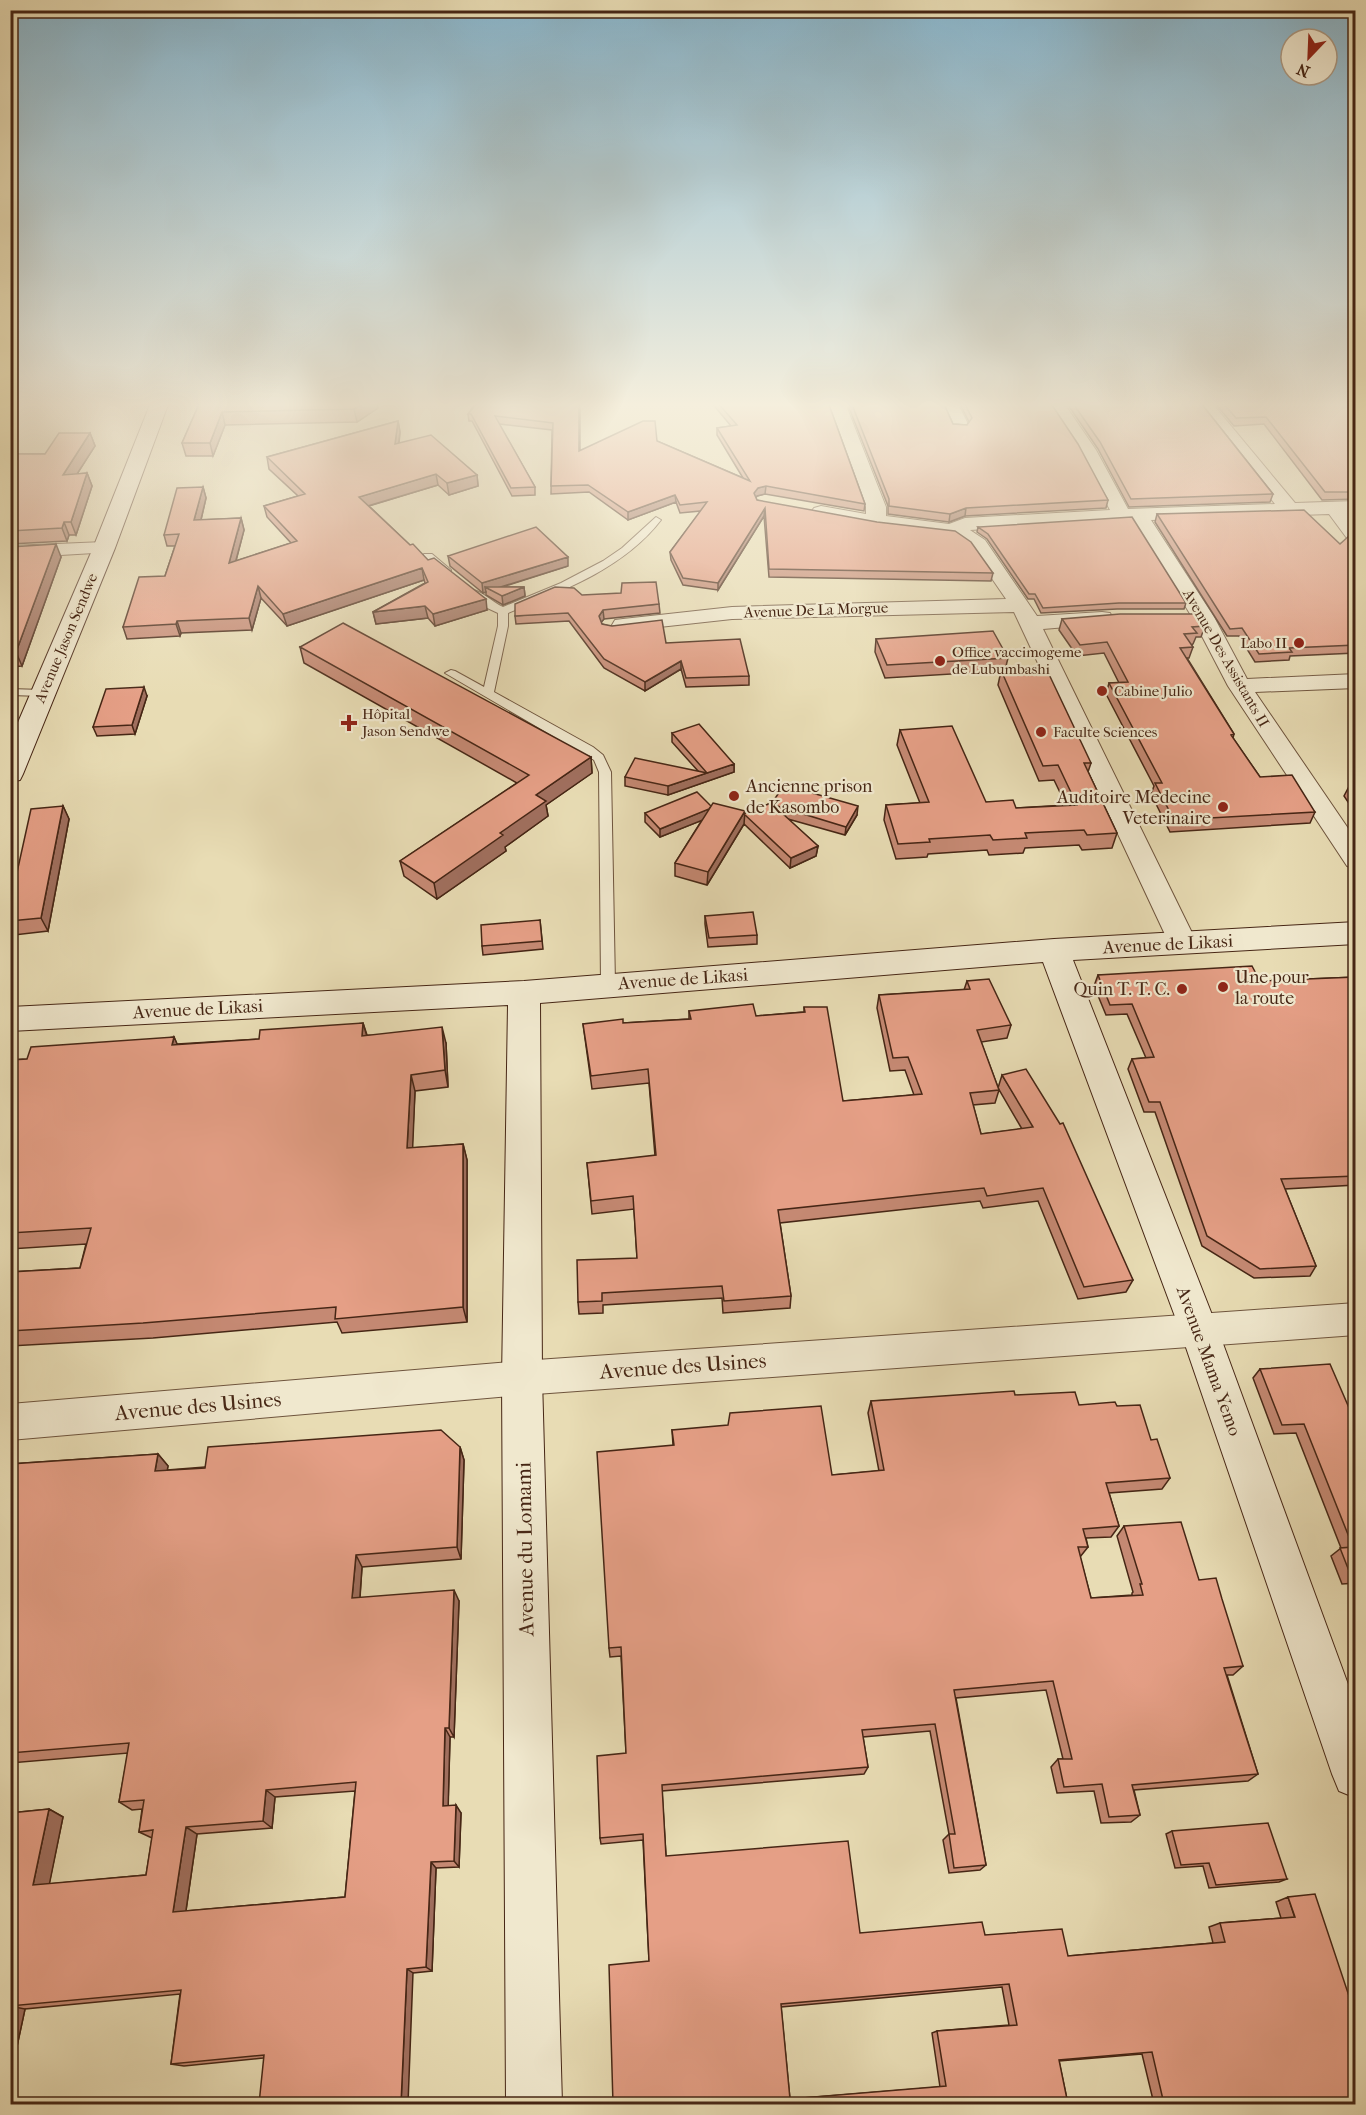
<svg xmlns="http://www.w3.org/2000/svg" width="1366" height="2115" font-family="'IM FELL French Canon',serif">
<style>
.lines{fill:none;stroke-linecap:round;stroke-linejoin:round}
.service-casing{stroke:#6e543d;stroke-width:2}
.minor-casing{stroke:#6e543d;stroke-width:2}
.secondary-casing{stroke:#462615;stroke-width:2}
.service{fill:#f0e8ce;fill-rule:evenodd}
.minor{fill:#f0e8ce;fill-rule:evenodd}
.secondary{fill:#f0e8ce;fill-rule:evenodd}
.wall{fill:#c58973;stroke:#462615;stroke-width:1.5;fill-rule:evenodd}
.shaded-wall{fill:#a06f5e;stroke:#462615;stroke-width:1.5}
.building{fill:#e59f86;stroke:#462615;stroke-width:1.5;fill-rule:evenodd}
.poi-dot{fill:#8f2418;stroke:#f0e8ce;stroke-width:2}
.labels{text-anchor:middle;stroke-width:4.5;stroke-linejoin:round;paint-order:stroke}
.far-street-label{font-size:15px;fill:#462615;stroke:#f0e8ce}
.far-poi-label{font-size:15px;fill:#462615;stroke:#f0e8ce;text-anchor:start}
.poi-label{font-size:18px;fill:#462615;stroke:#f0e8ce;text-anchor:start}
.street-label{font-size:18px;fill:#462615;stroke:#f0e8ce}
.near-street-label{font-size:21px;fill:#462615;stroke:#f0e8ce}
</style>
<rect width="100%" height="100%" fill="#e8dcb4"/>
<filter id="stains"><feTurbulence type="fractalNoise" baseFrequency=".00333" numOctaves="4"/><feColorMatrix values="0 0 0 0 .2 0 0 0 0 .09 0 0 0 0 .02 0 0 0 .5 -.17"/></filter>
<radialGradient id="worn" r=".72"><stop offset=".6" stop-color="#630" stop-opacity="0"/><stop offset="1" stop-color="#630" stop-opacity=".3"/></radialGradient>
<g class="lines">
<g class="service-casing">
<path id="service" d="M656,517L661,520C624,568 563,591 508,613V626L494,692L593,747L603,755L611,772L615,984L608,989L601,984L599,772L594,760L445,673L451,670L455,671L484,687L498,626V613L483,606L467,593V589C479,588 492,602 503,607L561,583L603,561L622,548Z
M424,554H432L451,570V574H443L424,558Z
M10,689L42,690L48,693L42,696L10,695Z"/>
</g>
<g class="minor-casing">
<path id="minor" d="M832,402H849L847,408L886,507V516L949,524L965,518L1110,510L1078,450L1047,402H1063L1096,450L1128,509L1275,504L1194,402H1211L1295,503L1356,501V513H1348L1356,523V543L1349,541L1329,514L1151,520L1214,617L1247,679L1356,674V688L1255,692L1356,840V869L1347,866L1228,686L1192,617L1132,520L970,530L985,540L1037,616L1102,612L1110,613L1113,618L1110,623L1102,624L1043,629L1197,943L1193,950L1183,953L1173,950L1169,943L1014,612L732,619L623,631L615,630L612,625L615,620L623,619L732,607L1006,599L971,548L955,537L814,516L811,512L814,508L821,506L866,514V507L829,408Z
M941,402H957L969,426L966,430H954Z
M104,542L111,544L114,548L111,552L10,558V546Z
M1356,1303V1335L522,1395L10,1440V1404L522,1361Z"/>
</g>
<g class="secondary-casing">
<path id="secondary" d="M151,402H169L115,548L23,774L20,780L10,782V741L93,548Z
M1356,922V944L1073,960L1218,1330L1356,1706V1798L1339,1791L1332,1774L1180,1330L1043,962L540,1003L542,1378L562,2104H506L502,1378L508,1005L10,1031V1007L524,981L1054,939Z"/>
</g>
<use href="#service" class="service"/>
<use href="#minor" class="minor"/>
<use href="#secondary" class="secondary"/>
</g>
<path class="wall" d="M200,402H376L378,408L357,422L225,425L213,456H186L182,443Z
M440,402H580V450L657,441L743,478L717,435V428L731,426L711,402H831L829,405L865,504L864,511L765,494L757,496L756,498L757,500L993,573L991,581L769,577L764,516L718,590L683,585L671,560L670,552L701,511L680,513L676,502L628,520L589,492L551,494L552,430L499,424L535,487V495L512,496L472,421H469L468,414L476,403L441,404Z
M850,402H943L953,424L967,425L969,422L959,402H1050L1108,500L1106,508L965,516L949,522L888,514V506L849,408Z
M1066,402H1200L1273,494L1270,502L1129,507L1098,449Z
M1214,402H1356V499L1322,500L1264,424L1234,426Z
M398,421L400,432L399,444L477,475L478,486L449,495L438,485L369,506L410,545L487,610L435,626L428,618L376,624L373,612L425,583L424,580L287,626L261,598L252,630L181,633L180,636L127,639L123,627L165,576L175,546H167L164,535L203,487L206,498L201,520L241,518L244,530L236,561L291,543L267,517L264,506L298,496L269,469L267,457Z
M90,433L95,446L77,474L87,473L92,486L76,535H69L67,541L10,544V454H45Z
M1356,508V519L1353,515Z
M1157,514L1340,544L1356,536V653L1290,656L1289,660L1255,662L1239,636H1227L1155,522Z
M978,527L1186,603L1184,609H1117L1041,613L1034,599H1028L987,539L977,532Z
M10,547L61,557L22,666L10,667Z
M448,556L568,566L502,587H524L525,596L503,605L486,595V592L483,593L450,566Z
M659,604L660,613L604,619L601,622L602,624L666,643L749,676V685L686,687L681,669L645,691L604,668L569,621L516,624L515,616Z
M1062,619L1205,626L1201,637H1196L1193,644L1191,645L1193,647L1189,658H1187L1234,734L1233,738L1260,777L1315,812L1310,823L1170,832L1151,794L1154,786L1106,694L1109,683H1119L1104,653L1077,656L1059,630Z
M876,639L1008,658L1005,670L1091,763L1088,772L1117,833L1112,848L1082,850L1079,845L1025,848L1023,853L989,855L987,850L928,854L927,857L896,859L884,820L886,805L920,803L897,745L900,730L986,802L1016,808L1066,805L1054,780L1039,781L998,685L1001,671L885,678L875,652Z
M300,647L591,757L592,773L546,805L548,816L505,847L506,851L437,899L404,876L400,861L517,783L304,663Z
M147,696L135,734L97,736L93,727Z
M672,733L734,764V772L668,795L625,786V777L698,771L672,742Z
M1353,779H1356V814L1344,796Z
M771,803L857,815L845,835L788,819L818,846L816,856L790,868L744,824L707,885L675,876V863L702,820L660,837L645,822V813L711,806L744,814Z
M63,806L69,819L48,931L14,935L10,929V904Z
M705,916L757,935V944L708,947L705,924Z
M540,920L543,949L483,955L482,946Z
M1098,975L1260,981L1356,977V1185L1285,1189L1316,1266L1310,1276L1254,1278L1202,1246L1155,1112H1144L1128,1069L1132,1059L1146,1058L1127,1014L1106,1015L1094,986Z
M967,981L1011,1025L1007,1038L981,1042L999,1090L995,1103L973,1105L981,1134L1022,1129L998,1088L1002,1075L1133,1280L1126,1292L1078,1299L1038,1201L983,1208L980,1201L780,1223L791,1296L790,1308L723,1313L722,1298L603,1305V1313L579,1314L578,1302L637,1258L634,1209L592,1214L587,1163L655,1156L649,1083L592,1089L583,1024L623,1023L689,1019V1011L756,1016L804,1012V1007L843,1101L914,1095L905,1070L890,1071L877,1008L879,995L964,990Z
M363,1023L367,1035L446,1043L448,1087L415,1091L412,1148L463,1144L467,1160V1322L342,1333L337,1322L153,1338L10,1346V1272L80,1268L86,1244L10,1249V1060L27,1059L174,1037L177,1044L259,1039Z
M1260,1369L1356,1424V1583L1342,1584L1331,1556L1341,1548L1296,1433L1274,1434L1253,1378Z
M1015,1395L1079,1405L1117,1406L1151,1440L1170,1478L1162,1489L1109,1493L1119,1526L1111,1537L1086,1538L1088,1547L1080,1557L1091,1598L1132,1595V1593L1133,1592L1117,1536L1124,1526L1199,1580L1243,1666L1233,1675H1227L1258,1774L1248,1781L1134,1790L1140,1815L1131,1822L1101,1823L1094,1791L1057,1793L1051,1767L1058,1759H1063L1046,1690L956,1698L986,1865L980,1870L949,1873L943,1840L949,1834L930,1731L863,1737L868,1767L864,1774L662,1791L666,1856L860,1933L985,1935L1068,1956L1213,1943L1209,1927L1220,1923L1281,1918L1276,1902L1288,1897L1356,2104H1154L1142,2054L1059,2061L1068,2104H613L649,1961L643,1840L601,1844L600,1838L626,1753L621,1656L610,1657L609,1648L673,1445L672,1430L832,1475L879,1471L868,1413L871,1401ZM1002,1987L1009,2025L937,2031L932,2033L940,2087L790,2099L781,2007Z
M460,1447L464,1460L461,1559L362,1567L360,1598L459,1601L454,1737H450L448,1806L461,1813L459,1867L436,1868L432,1971L413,1973L263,2058L184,2066L171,2064L180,1994L25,2009L10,2079V1813L49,1809L63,1817L49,1884L146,1875L152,1838L139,1832L142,1809L132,1810L119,1802L128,1753L10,1763V1464L158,1454L168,1466L167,1470ZM355,1791L345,1897L186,1911L197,1834L272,1828L275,1797Z
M1172,1831L1287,1879L1279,1882L1209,1888L1203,1866L1175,1868L1166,1834Z"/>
<path class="shaded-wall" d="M366,402H376L378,408L357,422L354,409Z
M222,412L225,425L213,456L210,443Z
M398,421L400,432L397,456L395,444Z
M90,433L95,446L68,488L63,475Z
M87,473L92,486L76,535L71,522Z
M436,474L438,485L361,508L359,497Z
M477,475L478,486L449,495L447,483Z
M766,486L765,494L757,496L753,501L754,493L758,488Z
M203,487L206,498L198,532L194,520Z
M675,495L676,502L628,520V512Z
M765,508L764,516L718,590V583Z
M966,508L965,516L949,522L950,514Z
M241,518L244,530L232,575L229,563Z
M64,522L69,535L67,541L62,528Z
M56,544L61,557L22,666L16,652Z
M568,557V566L491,590L485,587L486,592L483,593L482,583Z
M422,568L424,580L287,626L283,614Z
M258,586L261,598L252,630L249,618Z
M524,587L525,596L503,605L502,596Z
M486,599L487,610L435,626L433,614Z
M425,606L428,618L376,624L373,612Z
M603,610L604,619L599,625V616Z
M177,621L181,633L180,636L176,624Z
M681,661V669L645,691V682Z
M144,687L147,696L135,734L132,725Z
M591,757L592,773L546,805L548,816L505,847L506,851L437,899L434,883L500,833L536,795Z
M734,764V772L668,795V786Z
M63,806L69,819L48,931L41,918Z
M858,806L857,815L845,835L846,827Z
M713,807V816L660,837V829Z
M745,811L744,824L707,885L708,872Z
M818,846L816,856L790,868L791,858Z
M363,1023L368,1040L362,1036Z
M442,1027L446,1043L448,1087L445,1070Z
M174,1037L181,1053L172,1045Z
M411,1075L415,1091L412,1164L407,1148Z
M463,1144L467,1160V1322L463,1307Z
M460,1447L464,1460L461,1559L457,1547Z
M158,1454L168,1466L165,1484L155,1471Z
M356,1555L362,1567L359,1609L352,1598Z
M454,1590L459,1601L454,1737L449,1728Z
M445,1728L450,1737L448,1814L443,1806Z
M266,1790L275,1797L272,1828L263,1821Z
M456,1805L461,1813L459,1867L454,1861Z
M49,1809L63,1817L48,1891L33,1885Z
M186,1827L197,1834L185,1917L173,1912Z
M431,1862L436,1868L432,1971L426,1967Z
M407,1969L413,1973L408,2104H401Z
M10,2006L25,2009L10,2079Z"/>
<path class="building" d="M200,402H366L354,409L222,412L210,443H182Z
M478,402H579V451L643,421H655L657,441L750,481L717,428L737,425L717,402H828L865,504L766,486L758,488L754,493L757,500L877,522L955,531L971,542L993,573L769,569L765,508L718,583L683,578L670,552L707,502L680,505L675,495L628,512L588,485L551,486L553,423L495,416L535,487L511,488L471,414H468Z
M851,402H943L953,424L967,425L972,418L964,402H1050L1078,444L1108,500L966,508L950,514L889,506V499Z
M1072,402H1200L1273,494L1131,499L1100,442Z
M1222,402H1356V492H1325L1266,417L1236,418Z
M398,421L395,444L431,435L477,475L447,483L436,474L359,497L410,545L413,544L428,560L434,558L486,599L433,614L425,606L373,612L428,582L422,568L283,614L258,586L249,618L177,621L176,624L123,627L139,577L165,576L179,534L164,535L177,488L203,487L194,520L241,518L229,563L297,541L264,506L305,494L267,457Z
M59,433H90L63,475L87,473L71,522H64L62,528L10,531V454H45Z
M1304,510L1340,544L1350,535L1356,536V645L1289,648L1292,652L1259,654L1242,628L1230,629L1157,514Z
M1132,517L1186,603H1119L1043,608L1035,594H1029L988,534L978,527Z
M536,527L568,557L482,583L448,556Z
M56,544L16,652L10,653V547Z
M656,582L659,604L603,610L599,616L602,624L612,626L662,620L666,643L740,639L749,676L686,678L681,661L645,682L604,659L568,613L515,616V604L555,587L574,588L582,595L621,593L622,583Z
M485,587H524L502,596Z
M1120,614H1198L1205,626L1192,627L1197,633L1184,634L1193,647L1180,648L1234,734L1231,735L1260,777L1292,775L1315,812L1174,820L1155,783H1162L1109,683L1128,682L1107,642L1080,645L1062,619Z
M343,623L591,757L536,795L546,801L500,833L503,835L434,883L400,861L529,775L300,647Z
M993,631L1008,658L887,665L876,639Z
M1046,668L1091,763H1084L1117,833L1087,835L1084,830L1025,833L1027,838L993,840L990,835L929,839L930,842L898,844L886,805L929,802L900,730L952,726L986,802L1013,800L1016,808L1077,805L1058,765L1043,766L1001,670Z
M144,687L132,725L93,727L106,689Z
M699,724L734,764L707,773L672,733Z
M635,758L707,773L668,786L625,777Z
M784,785L858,806L846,827L774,805L772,803Z
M697,792L711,806L709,809L660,829L645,813Z
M713,803L745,811L708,872L675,863Z
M771,803L818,846L791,858L744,814Z
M63,806L41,918L10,921V904L31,809Z
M753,912L757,935L709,938L705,916Z
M540,920L542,941L482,946L481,925Z
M1252,966L1260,981L1356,977V1176L1281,1179L1316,1266L1260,1269L1207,1236L1160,1102H1149L1132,1059L1154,1057L1132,1004L1110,1005L1098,975Z
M989,979L1011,1025L977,1030L999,1090L970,1093L981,1134L1033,1127L1002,1075L1026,1069L1060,1124L1063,1123L1133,1280L1084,1287L1043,1188L987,1196L984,1188L778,1210L791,1296L724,1301L722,1286L602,1293V1301L578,1302L577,1260L637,1258L633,1196L591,1201L587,1163L656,1155L648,1069L591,1076L583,1024L623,1019V1023L691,1019L689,1011L753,1004L756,1016L805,1012L804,1007H827L843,1101L922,1094L908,1057L893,1058L879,995L970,989L967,981Z
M363,1023L362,1036L442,1027L445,1070L411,1075L407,1148L463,1144V1307L335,1319L336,1307L143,1323L10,1331V1272L80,1268L91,1228L10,1233V1060L27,1059L31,1047L174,1037L172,1045L259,1039L260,1030Z
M1330,1364L1356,1424V1576H1351L1340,1548L1353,1547L1304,1424L1282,1425L1260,1369Z
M1014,1391L1015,1395L1075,1392L1079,1405L1115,1402L1117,1406L1140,1405L1151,1440L1157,1439L1170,1478L1106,1483L1119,1526L1083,1529L1088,1547H1078L1091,1598L1143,1595L1140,1584H1142L1124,1526L1181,1522L1199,1580L1216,1578L1222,1599L1243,1666L1224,1668L1258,1774L1132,1785L1140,1815L1109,1817L1102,1784L1064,1787L1058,1759H1072L1053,1681L954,1690L986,1865L954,1868L949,1834H955L935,1724L862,1730L868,1767L662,1785L666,1856L848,1841L860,1933L982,1922L985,1935L1062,1929L1068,1956L1225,1942L1220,1923L1295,1917L1288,1897L1315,1894L1356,2017V2104H1164L1152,2052L1059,2060L1068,2104H613L609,1965L649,1961L643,1834L600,1838L597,1756L626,1753L621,1647L609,1648L597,1452L674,1445L672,1430L728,1425L730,1413L821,1406L832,1475L884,1470L871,1401ZM1009,1984L1017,2025L937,2031L946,2086L790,2099L781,2004Z
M441,1430L460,1447L457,1547L356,1555L352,1598L454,1590L449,1728H445L443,1806L456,1805L454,1861L431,1862L426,1967L407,1969L401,2104H259L264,2055L171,2064L181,1990L10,2006V1813L49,1809L33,1885L146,1875L153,1830L139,1832L144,1800L119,1802L129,1743L10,1753V1464L158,1454L155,1471L205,1468L208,1447ZM356,1782L345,1897L173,1912L186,1827L263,1821L266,1790Z
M1268,1823L1287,1879L1216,1885L1209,1863L1181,1865L1172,1831Z"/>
<linearGradient id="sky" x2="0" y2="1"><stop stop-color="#88b7cf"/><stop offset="0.58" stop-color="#f5efdd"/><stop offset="1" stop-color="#f5efdd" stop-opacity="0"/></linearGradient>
<rect width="1366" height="698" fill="url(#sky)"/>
<g class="poi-dot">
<circle cx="1299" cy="643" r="6"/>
<circle cx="940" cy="661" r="6"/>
<circle cx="1102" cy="691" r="6"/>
<path d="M346 714h6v6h6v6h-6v6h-6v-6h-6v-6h6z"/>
<circle cx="1041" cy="732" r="6"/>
<circle cx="734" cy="796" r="6"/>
<circle cx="1223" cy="807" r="6"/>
<circle cx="1223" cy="987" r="6"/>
<circle cx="1182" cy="989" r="6"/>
</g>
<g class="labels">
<g class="far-street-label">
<text transform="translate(816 610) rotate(-2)" y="5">Avenue De La Morgue</text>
<text transform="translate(66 638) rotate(-67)" y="5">Avenue Jason Sendwe</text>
<text transform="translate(1226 658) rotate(60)" y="5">Avenue Des Assistants II</text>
</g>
<g class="far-poi-label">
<text x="1287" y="648" text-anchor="end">Labo II</text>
<text x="952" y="657">Office vaccimogeme<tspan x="952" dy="17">de Lubumbashi</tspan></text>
<text x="1114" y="696">Cabine Julio</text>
<text x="362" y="719">Hôpital<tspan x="362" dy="17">Jason Sendwe</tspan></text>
<text x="1053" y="737">Faculte Sciences</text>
</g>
<g class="poi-label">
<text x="746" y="792">Ancienne prison<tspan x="746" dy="21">de Kasombo</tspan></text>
<text x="1211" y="803" text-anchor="end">Auditoire Medecine<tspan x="1211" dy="21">Veterinaire</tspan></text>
<text x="1235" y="983">Une pour<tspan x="1235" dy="21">la route</tspan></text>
<text x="1170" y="995" text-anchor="end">Quin T. T. C.</text>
</g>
<g class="street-label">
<text transform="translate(1168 944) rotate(-3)" y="6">Avenue de Likasi</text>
<text transform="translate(683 979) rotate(-4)" y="6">Avenue de Likasi</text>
<text transform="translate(198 1009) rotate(-3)" y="6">Avenue de Likasi</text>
<text transform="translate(1209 1361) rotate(70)" y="6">Avenue Mama Yemo</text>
</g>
<g class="near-street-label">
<text transform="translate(683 1366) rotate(-4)" y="7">Avenue des Usines</text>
<text transform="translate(198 1406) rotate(-5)" y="7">Avenue des Usines</text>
<text transform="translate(525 1549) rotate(-91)" y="7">Avenue du Lomami</text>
</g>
</g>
<rect width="1366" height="2115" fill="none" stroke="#e8dcb4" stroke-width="36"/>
<rect x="12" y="12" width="1342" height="2091" fill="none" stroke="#462615" stroke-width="3"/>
<rect x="18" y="18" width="1330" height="2079" fill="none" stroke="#462615" stroke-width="1.5"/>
<g transform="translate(1309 57) rotate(203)"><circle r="28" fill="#f0e8ce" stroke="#ac9a84" stroke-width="1.5"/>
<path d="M0-4.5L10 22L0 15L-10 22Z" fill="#8f2418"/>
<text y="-9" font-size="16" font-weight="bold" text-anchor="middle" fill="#462615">N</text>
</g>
<rect width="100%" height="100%" filter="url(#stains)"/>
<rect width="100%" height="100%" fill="url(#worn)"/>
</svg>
